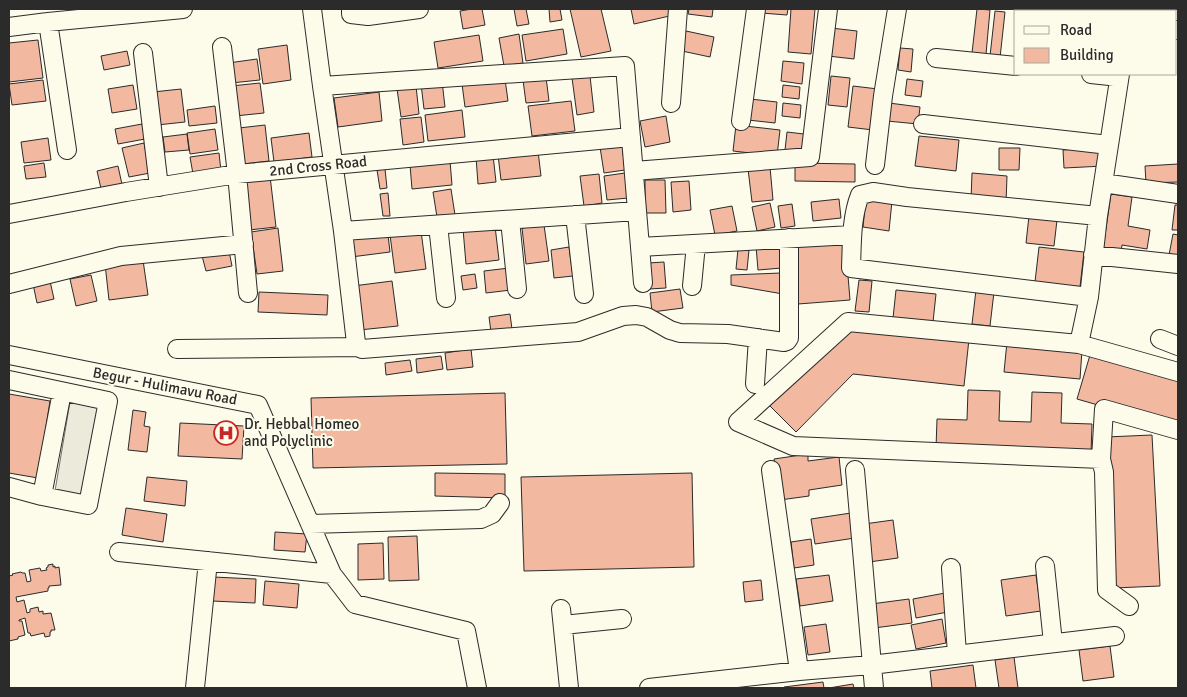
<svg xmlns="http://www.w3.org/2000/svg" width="1187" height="697" font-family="Signika,sans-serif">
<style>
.parking{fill:#eceadb;stroke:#74746e}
.building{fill:#f2b8a0;stroke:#2b2b2b}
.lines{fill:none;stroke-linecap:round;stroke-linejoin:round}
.minor-casing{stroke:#2b2b2b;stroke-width:20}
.minor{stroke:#fdfbea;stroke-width:18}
.labels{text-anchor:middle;stroke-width:4;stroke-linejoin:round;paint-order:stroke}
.street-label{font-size:15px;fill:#2b2b2b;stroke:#fdfbea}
.poi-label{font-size:15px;fill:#2b2b2b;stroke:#fdfbea;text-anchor:start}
</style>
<rect width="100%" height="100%" fill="#fdfbea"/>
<path class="parking" d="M70,402L99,408L84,497L55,491Z"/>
<path class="building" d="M472,9H482L485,25L463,29L460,11Z
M514,9H526L529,24L517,26Z
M549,9H560L562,20L550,22Z
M570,9H601L611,51L581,57Z
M631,9H673L674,15L634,24Z
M689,9H713L712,17L688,14Z
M761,9H788L787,15L761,13Z
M791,9H815L811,54L788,52Z
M977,9L990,10L986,54L972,53Z
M995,11L1005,12L1000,58L990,56Z
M831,28L857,31L854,59L828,56Z
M563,29L567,54L526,61L522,35Z
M686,31L714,37L710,57L682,51Z
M519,34L523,63L504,66L499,38Z
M479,35L483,61L438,68L434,42Z
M38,40L43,78L9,82V43Z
M287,45L291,80L263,84L258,49Z
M900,48L913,49L911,72L898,70Z
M127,51L130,65L104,70L101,56Z
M257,59L260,80L231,83L228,63Z
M783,61L804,63L802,84L781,81Z
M590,76L594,112L577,115L572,78Z
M831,76L850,78L847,107L828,105Z
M546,77L549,101L526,103L523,80Z
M505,79L508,101L465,107L462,84Z
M907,79L923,81L921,97L905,95Z
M43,80L46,101L12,105L9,84Z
M442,81L445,107L424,109L421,84Z
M260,83L264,113L235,116L231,86Z
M133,85L137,109L112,113L108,89Z
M783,85L800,87L799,99L782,97Z
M416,86L419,114L401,117L397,89Z
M853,86L878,89L873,130L848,127Z
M181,89L185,122L157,125L153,92Z
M379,92L382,121L338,127L334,98Z
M750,99L777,102L775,123L748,120Z
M571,101L575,131L532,136L528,106Z
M783,103L801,105L800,118L782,116Z
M889,103L920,107L918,124L887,121Z
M215,106L217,123L189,126L187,110Z
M462,110L465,137L428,141L425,115Z
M666,116L670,142L645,147L640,121Z
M421,117L424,142L403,145L400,119Z
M142,124L145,139L118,144L115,129Z
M265,125L269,161L243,164L239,128Z
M736,125L780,130L777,156L733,151Z
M215,129L218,150L190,154L187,133Z
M787,132L804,134L802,152L785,150Z
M309,133L312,157L274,162L271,138Z
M187,134L189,150L165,152L163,137Z
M919,136L959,140L956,171L915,166Z
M48,138L51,160L24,163L21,142Z
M144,143L150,173L129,177L122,148Z
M622,144L625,170L604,173L600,147Z
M1103,147L1104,166L1064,168L1063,150Z
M999,148H1020L1019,170H999Z
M538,151L541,176L501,180L498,155Z
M219,153L221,171L193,174L190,157Z
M493,155L496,182L478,184L476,157Z
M450,161L452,185L412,189L410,165Z
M44,163L46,177L26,179L24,166Z
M795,163L855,164V182L795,181Z
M1178,164V182L1146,183L1145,166Z
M118,166L123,189L102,193L97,171Z
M770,167L773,200L752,202L748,169Z
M385,169L387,188L380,189L377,170Z
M625,173L628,198L607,200L604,176Z
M972,173L1007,176L1006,203L971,200Z
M599,174L602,203L584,206L580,176Z
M270,176L276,227L249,230L243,179Z
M645,180H665L666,213H645Z
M689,181L691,210L673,212L671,182Z
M451,189L455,215L437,217L433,192Z
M388,193L390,216H383L380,194Z
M1111,194L1132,197L1128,226L1150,230L1147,249L1122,245L1121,252L1103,249Z
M866,198L892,201L889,231L863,227Z
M839,199L841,218L813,221L811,202Z
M770,203L775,227L757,231L752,207Z
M792,204L795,226L781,228L778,206Z
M1175,205H1178V230H1172Z
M732,206L737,231L715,235L710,210Z
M1029,216L1057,220L1054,246L1026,243Z
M544,225L549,261L526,264L522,228Z
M495,226L499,260L466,264L463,229Z
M278,228L283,271L257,274L251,232Z
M421,231L426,269L395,273L390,235Z
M1173,234L1178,235V257L1169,255Z
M388,235L390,252L351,257L349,240Z
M845,239L850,300L798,304L793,244Z
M780,243L782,268L758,270L756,246Z
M228,246L232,266L206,271L201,252Z
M569,247L573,276L554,278L551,250Z
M1039,247L1084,252L1080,287L1035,282Z
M738,249L749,250L747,270L736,269Z
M143,260L148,295L109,300L105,264Z
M664,262L666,288L649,289L648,263Z
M509,268L511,290L486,293L484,271Z
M781,273L783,294L731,285V275Z
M475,274L477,288L463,290L461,276Z
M91,275L97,301L76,306L70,279Z
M859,280L872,281L869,312L855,311Z
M50,281L54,299L37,303L33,284Z
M392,281L398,326L359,330L353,286Z
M680,289L683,308L652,312L650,293Z
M896,290L936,294L933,322L893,318Z
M976,290L994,292L990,326L972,324Z
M259,292L328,295L327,315L258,312Z
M510,314L512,329L491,332L489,317Z
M846,327L969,339L964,386L853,374L796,432L769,405Z
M1007,342L1082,350L1080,379L1004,372Z
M471,349L473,367L447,370L445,353Z
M1090,355L1178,380V428L1077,399Z
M441,356L443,369L417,373L416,359Z
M410,360L412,371L386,375L385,363Z
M968,390L1000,391L999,421L1031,422L1032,392L1062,393L1061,423L1092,424L1091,453L936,448L937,419L967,420Z
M505,393L507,464L313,468L311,398Z
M9,394L50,401L38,478L9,473Z
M133,410L146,412L144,426L150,427L147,452L128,450Z
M180,423L244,426L242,459L178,456Z
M1152,435L1160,586L1114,588L1106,437Z
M808,454V461L839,457L842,485L809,490V496L780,500L774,459Z
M435,473L505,474V498L435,496Z
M692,473L694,567L524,571L521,477Z
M147,477L187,481L185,506L144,501Z
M126,508L167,514L163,542L122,535Z
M851,513L855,538L815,544L811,519Z
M893,520L898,558L869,562L864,524Z
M275,532L307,534L305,552L274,550Z
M417,536L419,580L389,581L388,537Z
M811,539L814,565L794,568L791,542Z
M383,543L384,579L358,580V544Z
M53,564V567L55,566V568L59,567L61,585L49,586V588H48V591L16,597L17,602L24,600L27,613L30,612V609L38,607L39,612L43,611V614L51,613L55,630H51V632H50V636L45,637L44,633L31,636L30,633H28L25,618L19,620V621H22L25,635L18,637V639L9,641V576L13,575L12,574L21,572L22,573H25L27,582L31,581L29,570L40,568L41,571L47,570L46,568L48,567V565Z
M829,575L833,601L800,606L796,579Z
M1036,575L1041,611L1006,616L1001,580Z
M213,577L256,579L255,603L212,601Z
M761,580L763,600L745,602L743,582Z
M265,581L299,584L297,608L263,605Z
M945,593L948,612L916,618L913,599Z
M909,599L912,623L874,628L871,604Z
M942,619L946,643L916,649L911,625Z
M826,624L830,652L808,655L804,627Z
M1110,646L1114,677L1083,681L1079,650Z
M1014,657L1018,688H999L995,660Z
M973,665L976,688H932L930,671Z
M823,682L824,688H784V687Z
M853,684L854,688H829Z"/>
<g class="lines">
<g class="minor-casing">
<path id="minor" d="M312,9L322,86L343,231L356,343L358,347
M351,9V14L368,16L419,9
M1044,9L1058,11
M1130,11L1131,9
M48,22L67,150
M9,27L48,22L183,9
M1176,30H1178
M222,47L237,174L248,293
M143,53L159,187
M936,58L1016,66
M1091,74L1119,77
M1120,74L1098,216L1089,297L1079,344L848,322L738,422L793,446L1101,459L1104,472L1107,590L1129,606
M322,86L625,66L643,283
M671,103L678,9
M741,121L756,9
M923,124L1109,145
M875,165L883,96L897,9
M634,171L810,157L828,9
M1103,183L1178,194
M9,214L126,192L237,174L631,137
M575,215L584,294
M510,220L517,289
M438,225L446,298
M343,231L637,211
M640,247L852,235
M1093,255L1178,264
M9,284L121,256L244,244
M692,286L696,244
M1089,297L851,268C852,244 851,218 860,195L873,192L907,197L1098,216
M1160,339L1178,346
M1079,344L1178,372
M177,349L358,347L362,349L578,332L623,316L636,315L647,317L670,330L680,333L728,334L784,342L787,341L789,338V238
M9,355L258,405L332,574L355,604L466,631L477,688
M9,380L108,401L88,505L42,496L9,487
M755,384L758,338
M1101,459L1104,409L1178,430
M771,470L799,671
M855,470L874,688
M42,496L62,392
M310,524L481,519L492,514L500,503
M119,552L332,574
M1045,566L1053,643
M951,568L957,654
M561,609L569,688
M563,625L622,619
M195,688L208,561
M649,688L799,671L871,665L1115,636"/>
</g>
<use href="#minor" class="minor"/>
</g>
<defs>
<g id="hospital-ring" transform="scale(1.25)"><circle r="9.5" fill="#fdfbea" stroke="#c62828" stroke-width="1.5"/><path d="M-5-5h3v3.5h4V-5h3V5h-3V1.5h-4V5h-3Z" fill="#c62828"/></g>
</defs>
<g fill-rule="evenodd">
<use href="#hospital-ring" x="226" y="433"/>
</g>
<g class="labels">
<g class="street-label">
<text transform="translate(318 166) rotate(-6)" y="5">2nd Cross Road</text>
<text transform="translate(165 386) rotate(11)" y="5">Begur - Hulimavu Road</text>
</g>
<g class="poi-label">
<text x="244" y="429">Dr. Hebbal Homeo<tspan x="244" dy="17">and Polyclinic</tspan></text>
</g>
</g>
<rect width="1187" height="697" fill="none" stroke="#2b2b2b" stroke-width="20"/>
<rect x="1014" y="10" width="162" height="65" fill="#fdfbea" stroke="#a9a89e"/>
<rect x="1024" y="26" width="25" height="8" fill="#fdfbea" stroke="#a9a89e"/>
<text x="1060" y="35" font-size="15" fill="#2b2b2b">Road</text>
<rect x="1024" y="48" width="25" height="15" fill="#f2b8a0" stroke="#a9a89e"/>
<text x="1060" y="60" font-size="15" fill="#2b2b2b">Building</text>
</svg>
